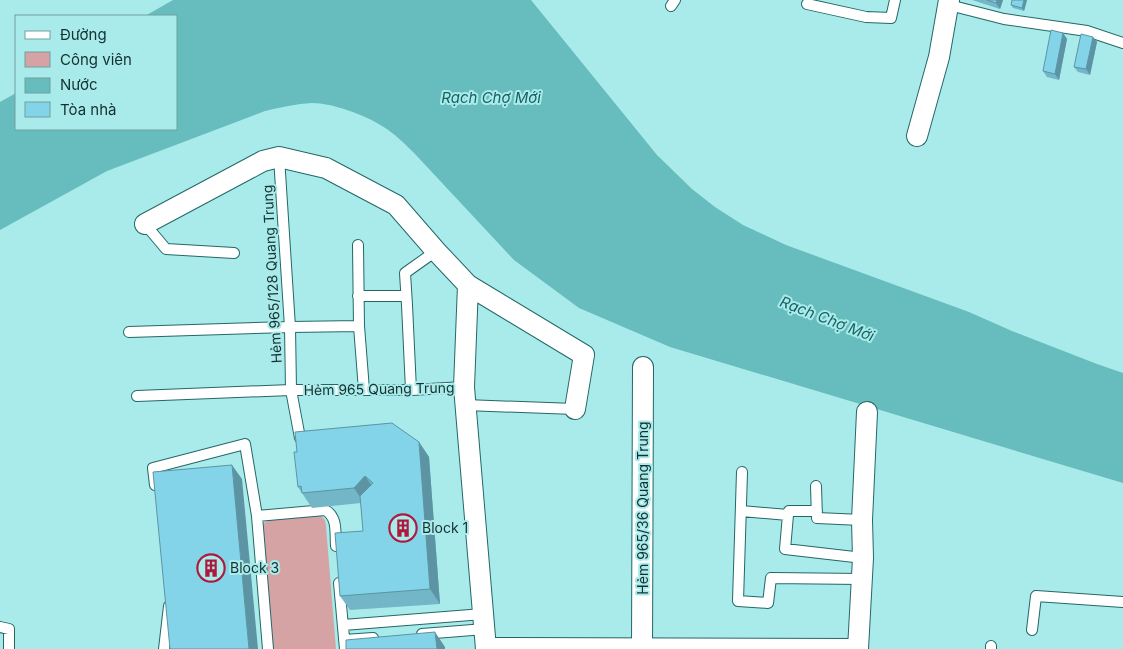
<svg xmlns="http://www.w3.org/2000/svg" width="1123" height="649" font-family="Inter,sans-serif">
<style>
.green{fill:#d6a3a5}
.water{fill:#67bdbd}
.lines{fill:none;stroke-linecap:round;stroke-linejoin:round}
.service-casing{stroke:#246767;stroke-width:12}
.minor-casing{stroke:#246767;stroke-width:22}
.service{stroke:#fff;stroke-width:10}
.minor{stroke:#fff;stroke-width:20}
.wall{fill:#72b6c8}
.shaded-wall{fill:#5c94a3}
.building{fill:#84d4e9;stroke:#5c94a3}
.labels{text-anchor:middle;stroke-width:4;stroke-linejoin:round;paint-order:stroke}
.street-label{font-size:14px;fill:#153030;stroke:#a9ebeb}
.poi-label{font-size:14px;fill:#153030;stroke:#a9ebeb;text-anchor:start}
.water-label{font-size:15px;font-style:italic;fill:#1a6262;stroke:#a9ebeb}
</style>
<rect width="100%" height="100%" fill="#a9ebeb"/>
<path class="green" d="M321,516L325,520L326,526L336,649H271L261,529L264,523L269,520Z"/>
<path class="water" d="M173,0H531L657,155L692,189L715,207L743,225L786,245L969,312L1012,331L1097,364L1123,373V483L670,347L579,308L514,260L415,154C405,144 394,133 382,126C365,115 332,103 312,103C296,104 281,107 265,111L107,171L0,230V102L16,93V129H176V16H145Z"/>
<g class="lines">
<g class="service-casing">
<path id="service" d="M807,4L866,17L891,18L895,0
M949,5L1004,19L1087,31L1123,43
M671,6L675,0
M145,224L166,249L234,253
M358,245L359,326L364,390
M358,296H406
M129,332L290,327L359,326
M411,390L407,305L405,273L436,251
M137,396L291,390L290,327L279,157
M465,405L575,409
M300,438L291,390H411L464,387
M742,472L738,601L768,603L771,578L862,579
M155,485L153,468L245,444L257,516L268,649
M816,486L817,518L862,520
M741,511L788,515L789,511H817
M788,515L785,549L863,558
M257,516L325,510C338,517 335,533 336,546
M339,583L345,649
M343,625L483,614
M0,627L9,629V649
M1032,630L1036,596L1123,602
M422,634L485,629
M344,640L373,638
M164,649L169,606
M991,649V646"/>
</g>
<g class="minor-casing">
<path id="minor" d="M917,136L939,57L949,0
M145,224L263,161L279,157L326,168L396,205L436,251L468,285L584,355L575,409
M468,285L464,387L486,649
M486,648L858,649
M642,649L643,367
M858,649L863,558L862,520L867,412"/>
</g>
<use href="#service" class="service"/>
<use href="#minor" class="minor"/>
</g>
<path class="wall" d="M972,0H1003L1000,9Z
M1027,0L1024,11L1013,8L1011,5Z
M1063,33L1067,39L1059,80L1047,77L1043,71Z
M1093,37L1097,42L1090,75L1078,72L1074,67Z
M419,442L429,457L440,604L350,610L340,596L363,531L361,503L312,508L298,487Z"/>
<path class="shaded-wall" d="M997,0H1003L1000,9L996,3Z
M1024,0H1027L1024,11L1022,8Z
M1063,33L1067,39L1059,80L1055,74Z
M1093,37L1097,42L1090,75L1086,69Z
M419,442L429,457L440,604L430,589Z
M232,465L242,479L258,649H249Z
M365,476L375,490L364,503L354,488Z
M435,632L445,647V649H437Z"/>
<path class="building" d="M987,0H997L996,3Z
M1012,0H1024L1022,8L1011,5Z
M1051,30L1063,33L1055,74L1043,71Z
M1081,34L1093,37L1086,69L1074,67Z
M392,423L419,442L430,589L340,596L335,533L363,531L360,496L373,483L365,476L354,488L302,493L301,486L298,487L294,452H297L295,432Z
M232,465L249,649H170L153,472Z
M435,632L437,649H346V640Z"/>
<defs>
<g id="building-ring" transform="scale(1.4375)"><circle r="9.5" fill="#a9ebeb" stroke="#ad193c" stroke-width="1.5"/><path d="M-4-6H4V6H1V3H-1V6H-4ZM-2.5-4.3h1.7v1.8h-1.7ZM.8-4.3h1.7v1.8H.8ZM-2.5-1h1.7V.8h-1.7ZM.8-1h1.7V.8H.8Z" fill="#ad193c"/></g>
</defs>
<g fill-rule="evenodd">
<use href="#building-ring" x="403" y="528"/>
<use href="#building-ring" x="211" y="568"/>
</g>
<g class="labels">
<g class="street-label">
<text transform="translate(272 274) rotate(-93)" y="5">Hẻm 965/128 Quang Trung</text>
<text transform="translate(379 389) rotate(-1)" y="5">Hẻm 965 Quang Trung</text>
<text transform="translate(643 508) rotate(-90)" y="5">Hẻm 965/36 Quang Trung</text>
</g>
<g class="poi-label">
<text x="422" y="533">Block 1</text>
<text x="230" y="573">Block 3</text>
</g>
<g class="water-label">
<text x="491" y="103">Rạch Chợ Mới</text>
<text transform="translate(827 319) rotate(21)" y="5">Rạch Chợ Mới</text>
</g>
</g>
<rect x="15" y="15" width="162" height="115" fill="#a9ebeb" stroke="#6ea0a0"/>
<rect x="25" y="31" width="25" height="8" fill="#ffffff" stroke="#6ea0a0"/>
<text x="60" y="40" font-size="15" fill="#153030">Đường</text>
<rect x="25" y="52" width="25" height="15" fill="#d6a3a5" stroke="#6ea0a0"/>
<text x="60" y="65" font-size="15" fill="#153030">Công viên</text>
<rect x="25" y="78" width="25" height="15" fill="#67bdbd" stroke="#6ea0a0"/>
<text x="60" y="90" font-size="15" fill="#153030">Nước</text>
<rect x="25" y="102" width="25" height="15" fill="#84d4e9" stroke="#6ea0a0"/>
<text x="60" y="115" font-size="15" fill="#153030">Tòa nhà</text>
</svg>
